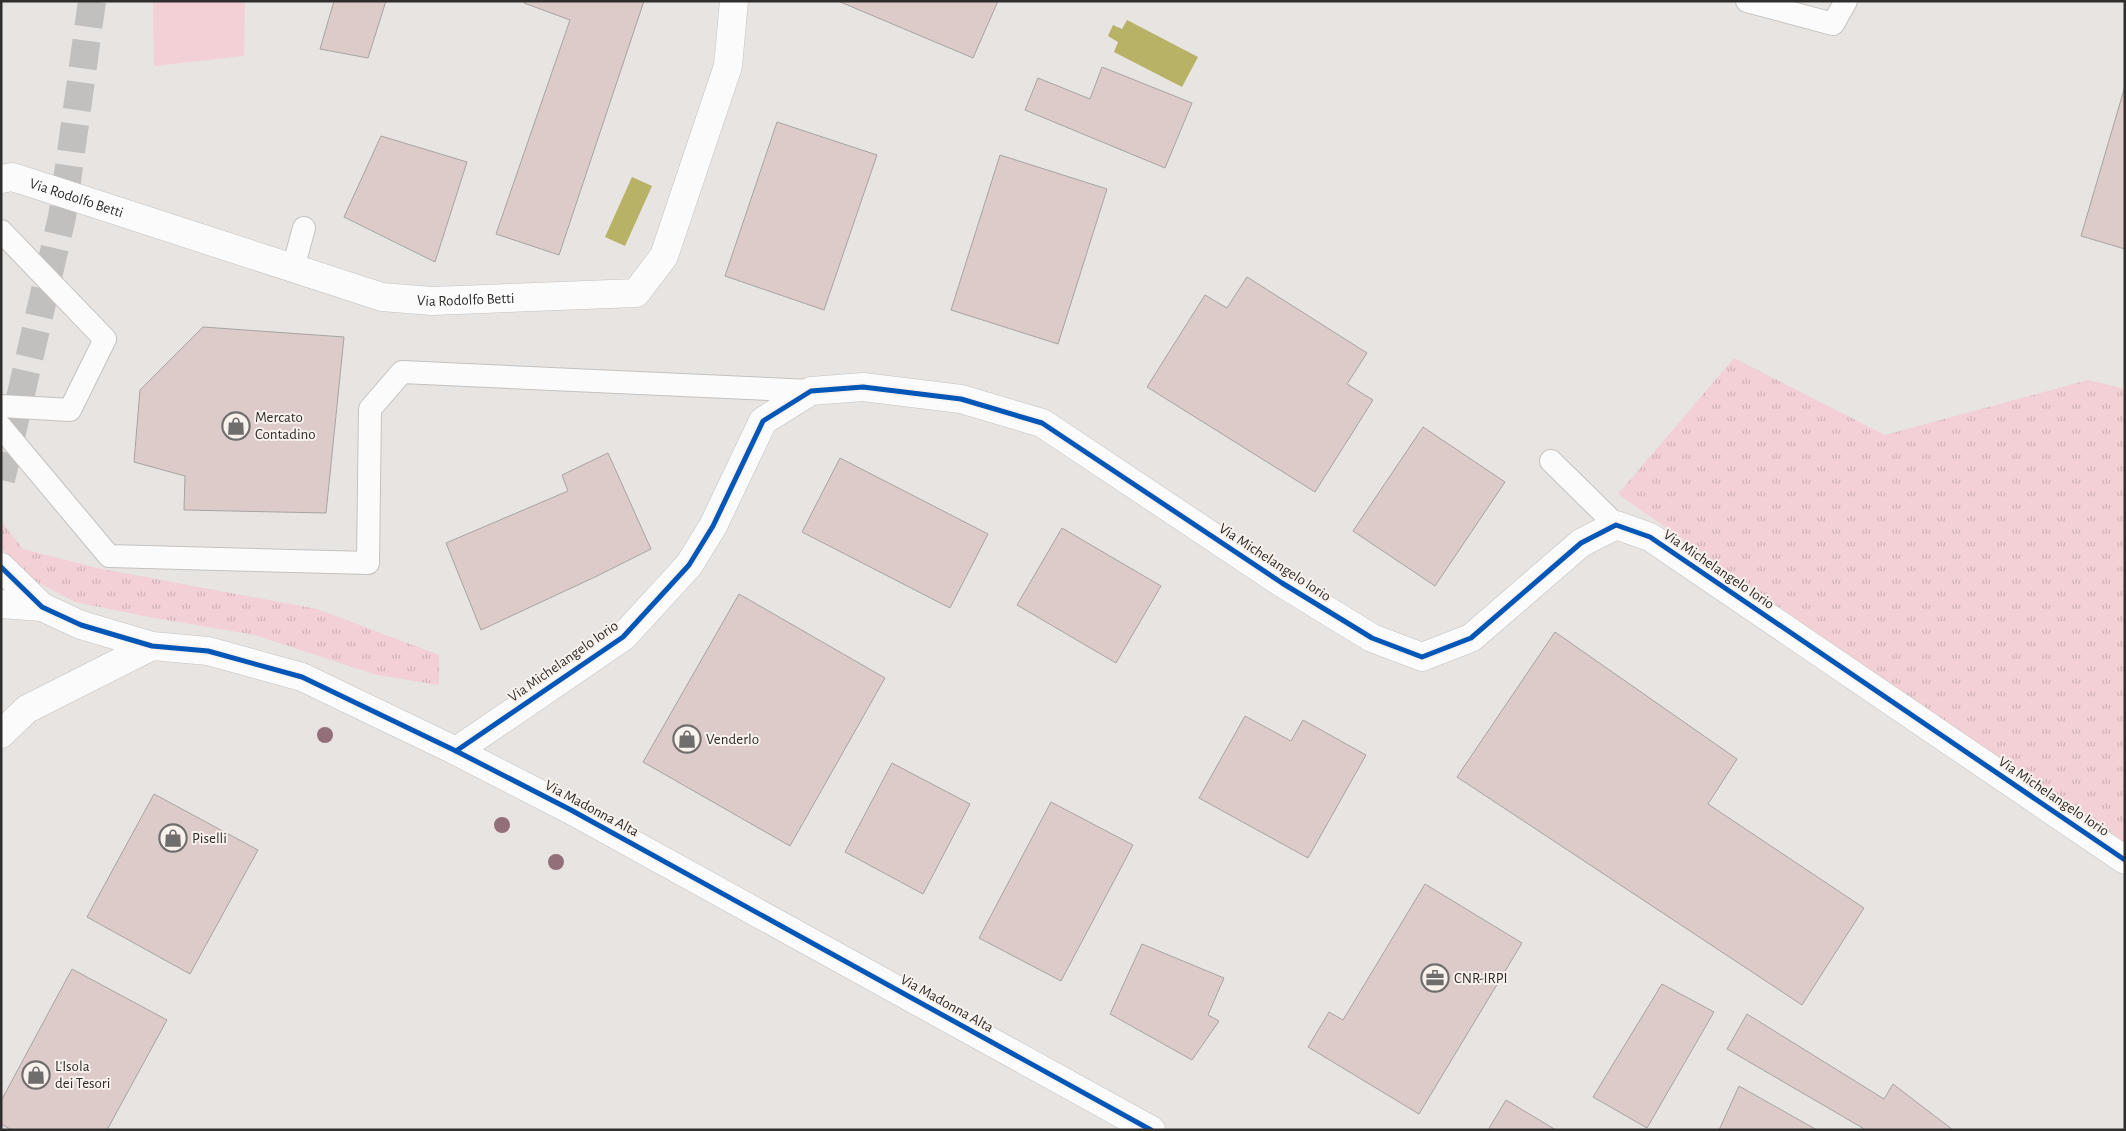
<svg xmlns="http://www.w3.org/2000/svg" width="2126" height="1131" font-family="'Alegreya Sans',sans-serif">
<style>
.grass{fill:url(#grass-tufts)}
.park{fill:#f2d0d5}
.water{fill:#b7b266}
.building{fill:#dccbc8;stroke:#a6a4a3}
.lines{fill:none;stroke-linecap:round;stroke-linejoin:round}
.motorway-tunnel{stroke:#c2c0be;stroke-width:28;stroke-dasharray:28 14;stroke-linecap:butt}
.service-casing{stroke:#c4c2c0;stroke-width:24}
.minor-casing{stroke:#c4c2c0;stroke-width:29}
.service{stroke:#fbfbfb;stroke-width:22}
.minor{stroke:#fbfbfb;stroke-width:28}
.cycleway-casing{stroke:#f8f1ec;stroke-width:8}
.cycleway{stroke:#0057b8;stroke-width:5}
.tree{fill:#936f7a}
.labels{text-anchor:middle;stroke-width:4;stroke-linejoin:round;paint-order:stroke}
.street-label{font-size:15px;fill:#302e2c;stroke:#f8f1ec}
.poi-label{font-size:15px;fill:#302e2c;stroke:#f8f1ec;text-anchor:start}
</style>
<defs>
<pattern id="grass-tufts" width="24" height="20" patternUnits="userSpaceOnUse" patternTransform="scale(1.25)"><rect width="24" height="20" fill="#f2d0d5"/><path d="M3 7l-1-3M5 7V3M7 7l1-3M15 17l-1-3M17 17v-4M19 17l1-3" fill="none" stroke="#d0b3b7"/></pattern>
</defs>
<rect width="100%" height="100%" fill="#e7e4e2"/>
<path class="grass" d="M1734,358L1885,435L2088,380L2125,389V849L1618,494Z
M1,521L23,549L97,568L317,609L439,655V685L377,675L255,635L149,617L75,602L32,579L1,548Z"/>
<path class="park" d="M153,1H245L244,56L154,66Z"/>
<path class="water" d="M1127,20L1198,57L1182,87L1114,52L1118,42L1108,36L1113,25L1122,29Z
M632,177L652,186L625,246L605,237Z"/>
<path class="building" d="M334,1H386L368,58L320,49Z
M525,1H644L559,255L496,234L570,20L524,3Z
M838,1H998L973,58Z
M1102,67L1192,103L1165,168L1025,110L1038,78L1090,99Z
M2125,86V249L2081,236Z
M777,122L877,155L824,310L725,276Z
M381,136L467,162L435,262L344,217Z
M1000,155L1107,189L1058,344L951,310Z
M1247,277L1367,353L1347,384L1373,400L1315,492L1147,387L1205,295L1227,308Z
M203,327L344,337L326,513L184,510L185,476L134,462L140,390Z
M1423,427L1505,482L1435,586L1353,531Z
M608,453L651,549L595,577L481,630L446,543L568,491L562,475Z
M840,458L988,534L950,608L802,532Z
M1062,528L1161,586L1116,663L1017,605Z
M739,594L885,678L790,846L643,762Z
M1555,632L1737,759L1708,804L1864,908L1802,1005L1457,777Z
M1245,716L1291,741L1303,720L1366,755L1308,858L1199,798Z
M892,763L970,804L923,894L845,852Z
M154,794L258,850L190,974L87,917Z
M1051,802L1133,845L1061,981L979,938Z
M1425,884L1522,943L1419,1114L1308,1047L1329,1012L1343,1020Z
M1142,944L1224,978L1208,1015L1219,1021L1192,1060L1110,1014Z
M72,969L167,1020L107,1130H12L1,1124V1101Z
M1662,984L1714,1012L1647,1128L1593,1097Z
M1747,1014L1884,1099L1893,1084L1953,1130H1866L1727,1049Z
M1739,1086L1817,1130H1719Z
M1506,1100L1556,1130H1488Z"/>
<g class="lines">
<path class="motorway-tunnel" d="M1,480L62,217L92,1"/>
<g class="service-casing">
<path id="service" d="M1747,1L1833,24L1846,1
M1,231L105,339L70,410L1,406
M293,268L304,228
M1,427L109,556L368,563L370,409L402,372L811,391
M1551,461L1616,525"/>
</g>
<g class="minor-casing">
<g id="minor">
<path id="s1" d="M1,179L12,177L22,180L382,297L432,301L636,293L664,256L728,66L734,1"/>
<path d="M1,567L42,607L81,625L152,646L208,651L302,677L456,751L571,810L1151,1130"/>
<path d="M1,604L42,607"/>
<path d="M1,734L27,709L152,646"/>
<path d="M456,751L623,637L689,565L713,526L763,421L811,391L863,387L961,399L1042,423L1282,583L1372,638L1422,657L1471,638L1581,543L1616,525L1650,537L2125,860"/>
</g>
</g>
<use href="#service" class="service"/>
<use href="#minor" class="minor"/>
<g class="cycleway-casing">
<path id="cycleway" d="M1,567L42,607L81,625L152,646L208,651L302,677L456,751L571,810L1151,1130
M456,751L623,637L689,565L713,526L763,421L811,391L863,387L961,399L1042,423L1282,583L1372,638L1422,657L1471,638L1581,543L1616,525L1650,537L2125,860"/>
</g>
<use href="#cycleway" class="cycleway"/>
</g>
<g class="tree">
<circle cx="325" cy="735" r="8"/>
<circle cx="502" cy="825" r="8"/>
<circle cx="556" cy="862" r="8"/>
</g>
<defs>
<g id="shop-ring" transform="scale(1.4375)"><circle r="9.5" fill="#f8f1ec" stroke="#706e6c" stroke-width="1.5"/><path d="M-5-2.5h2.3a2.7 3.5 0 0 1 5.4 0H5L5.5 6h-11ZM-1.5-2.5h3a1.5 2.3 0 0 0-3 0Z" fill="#706e6c"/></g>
<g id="office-ring" transform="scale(1.4375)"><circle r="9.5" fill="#f8f1ec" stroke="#706e6c" stroke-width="1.5"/><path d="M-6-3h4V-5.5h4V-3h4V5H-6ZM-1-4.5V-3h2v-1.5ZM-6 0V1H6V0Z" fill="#706e6c"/></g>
</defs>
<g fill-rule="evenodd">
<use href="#shop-ring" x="236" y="426"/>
<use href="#shop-ring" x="687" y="739"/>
<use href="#shop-ring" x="173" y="838"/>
<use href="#office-ring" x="1435" y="978"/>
<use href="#shop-ring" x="36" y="1075"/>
</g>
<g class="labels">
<g class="street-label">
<text dy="5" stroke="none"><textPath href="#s1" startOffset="79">Via Rodolfo Betti</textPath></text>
<text dy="5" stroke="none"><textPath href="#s1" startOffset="484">Via Rodolfo Betti</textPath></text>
<text transform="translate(1275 562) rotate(33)" y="5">Via Michelangelo Iorio</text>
<text transform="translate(1719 569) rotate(34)" y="5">Via Michelangelo Iorio</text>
<text transform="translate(563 661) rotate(-35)" y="5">Via Michelangelo Iorio</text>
<text transform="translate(2054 796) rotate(34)" y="5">Via Michelangelo Iorio</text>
<text transform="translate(592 808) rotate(28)" y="5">Via Madonna Alta</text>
<text transform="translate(947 1003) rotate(29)" y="5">Via Madonna Alta</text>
</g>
<g class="poi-label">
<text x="255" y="422">Mercato<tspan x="255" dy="17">Contadino</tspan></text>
<text x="706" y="744">Venderlo</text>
<text x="192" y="843">Piselli</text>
<text x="1454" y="983">CNR-IRPI</text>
<text x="55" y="1071">L'Isola<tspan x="55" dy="17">dei Tesori</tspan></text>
</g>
</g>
<rect width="2126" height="1131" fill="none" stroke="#302e2c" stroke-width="5"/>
</svg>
